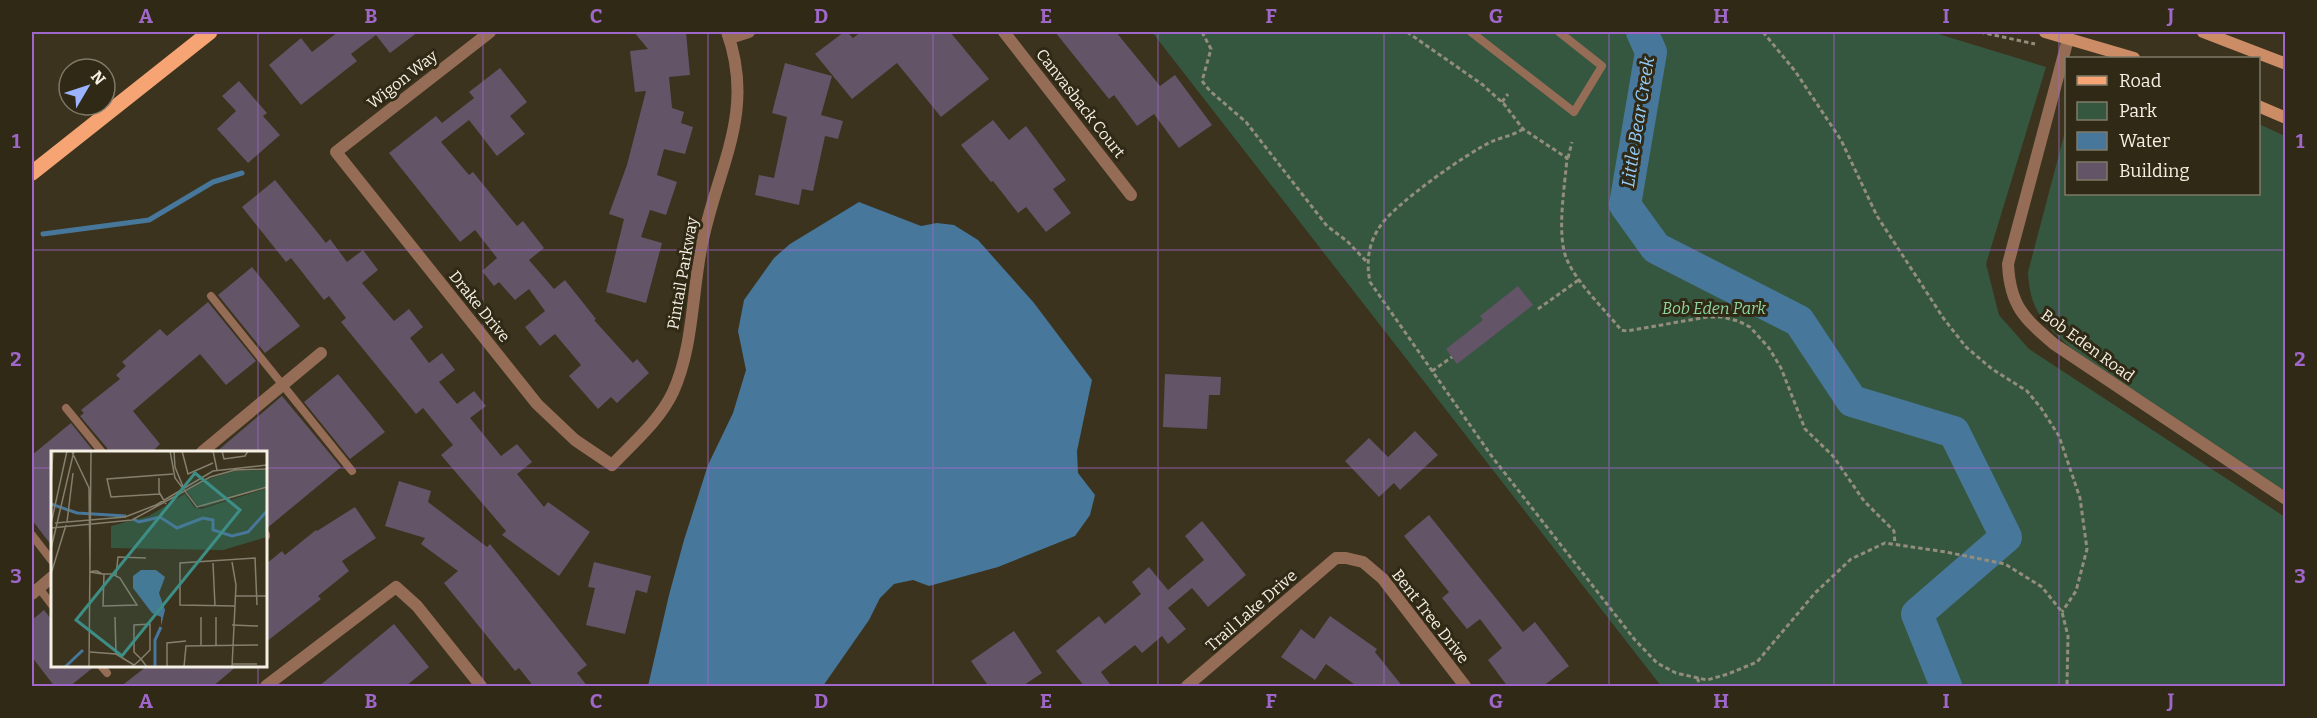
<svg xmlns="http://www.w3.org/2000/svg" width="2317" height="718" font-family="Bitter,serif">
<style>
.green{fill:#36573f}
.water{fill:#47779b}
.lines{fill:none;stroke-linecap:round;stroke-linejoin:round}
.stream{stroke:#47779b;stroke-width:5}
.river{stroke:#47779b;stroke-width:32}
.building{fill:#635467}
.path{stroke:#938d7c;stroke-width:3;stroke-dasharray:4.5 3;stroke-linecap:butt}
.lane{stroke:#956d56;stroke-width:8}
.street{stroke:#956d56;stroke-width:12}
.secondary{stroke:#cc8d66;stroke-width:12}
.primary{stroke:#f6a473;stroke-width:15}
.grid{fill:none;stroke:#a067ca;stroke-width:1.5;stroke-opacity:0.55}
.labels{text-anchor:middle;stroke-width:6;stroke-linejoin:round;paint-order:stroke}
.street-label{font-size:16px;fill:#f5f0e4;stroke:#302915}
.park-label{font-size:16px;font-style:italic;fill:#8cd69f;stroke:#302915}
.water-label{font-size:18px;font-style:italic;fill:#95cdfa;stroke:#302915}
.inset-river{fill:none;stroke:#47779b;stroke-width:3}
.inset-road{fill:none;stroke:#857f6d;stroke-width:1.5}
.view{fill:#3d8e86;fill-opacity:0.15;stroke:#3d8e86;stroke-width:3}
.inset-edge{fill:none;stroke:#f5f0e4;stroke-width:3}
.neatline{fill:none;stroke:#a067ca;stroke-width:2}
.grid-label{font-size:20px;text-anchor:middle;font-weight:bold;fill:#a067ca}
</style>
<rect width="100%" height="100%" fill="#3b331e"/>
<path class="green" d="M1152,32H1932L2046,67L1986,264L1999,315L2029,349L2285,517V686H1661Z
M2259,124L2285,136V491L2072,349C2044,325 2030,311 2028,272L2066,128V194H2258Z"/>
<path class="water" d="M859,202L921,226L937,223L954,225L978,240L1034,303L1092,380L1077,451L1078,473L1095,495L1090,515L1075,536L998,567L929,586L913,580L894,584L880,598L869,620L823,686H648L669,595L684,540L708,465L733,413L746,370L738,331L744,300L774,258L790,244Z"/>
<g class="lines">
<path class="stream" d="M43,234L149,220L213,182L242,173"/>
<path class="river" d="M1642,32L1651,52L1625,205L1656,248L1799,321L1852,401L1954,432L2006,537L1917,614L1946,686"/>
</g>
<path class="building" d="M338,32H418L390,53L376,35L351,54L357,61L301,105L269,65L301,38L312,52Z
M634,32H686L690,75L669,77L672,108L684,112L681,123L693,127L685,154L664,149L657,175L677,182L666,215L650,210L641,237L662,243L646,303L606,292L624,219L609,214L627,165L646,91L635,92L630,51L648,49Z
M844,32H847L853,38L861,32H950L989,79L941,117L897,63L852,99L815,54Z
M1055,32H1116L1160,86L1175,75L1212,125L1179,148L1154,114L1137,126L1114,95L1109,99Z
M785,63L832,76L821,115L843,121L838,139L825,136L813,191L802,189L799,205L755,195L759,175L774,178L787,117L772,113Z
M500,68L527,102L510,116L525,134L497,156L469,120L441,142L469,175L473,172L517,226L523,221L544,248L529,260L554,289L565,280L596,319L594,320L633,363L637,359L649,373L617,403L611,397L598,409L569,376L581,365L555,334L540,346L525,327L545,311L529,289L515,300L499,282L494,286L482,271L497,258L475,230L460,242L389,153L436,116L442,123L474,98L469,92Z
M239,81L267,113L263,116L280,135L248,163L217,129L236,111L222,96Z
M993,120L1009,140L1026,126L1066,180L1053,189L1071,213L1046,232L1026,207L1018,213L993,181L991,182L961,145Z
M275,180L326,243L330,239L347,262L363,250L378,270L362,283L394,321L409,309L423,327L410,338L429,363L442,353L455,370L439,382L457,404L474,391L486,406L470,418L501,456L517,444L532,462L517,474L544,507L548,502L590,532L559,576L502,535L506,531L441,455L453,445L423,408L416,414L341,322L346,318L329,296L324,300L291,258L286,262L242,207Z
M252,267L300,326L265,353L218,295Z
M1518,286L1533,305L1457,364L1446,349L1483,320L1480,316Z
M208,302L256,361L226,385L200,354L133,411L160,444L151,453H108L107,448L80,416L84,413L81,410L120,379L116,375L126,366L122,362L160,329L167,336Z
M338,374L385,432L350,459L304,402Z
M1165,374L1221,377L1220,395H1209L1207,429L1163,427Z
M282,396L341,467L266,529V453H215Z
M71,423L95,453H52V546L32,520V455Z
M1415,431L1438,455L1400,490L1394,483L1379,497L1345,461L1369,438L1388,457Z
M399,481L431,491L428,502L487,547L490,544L587,665L577,673L588,687H534L519,668L515,671L444,583L458,571L421,544L425,538L385,526Z
M355,507L376,538L342,561L349,571L318,596L321,599L266,642V564L282,551L285,555L316,530L317,531Z
M1429,515L1523,632L1535,622L1569,666L1542,687H1508L1488,660L1502,648L1480,619L1467,629L1442,598L1449,592L1404,536Z
M1202,521L1246,575L1208,607L1192,588L1168,608L1186,629L1168,644L1162,636L1142,653L1135,645L1101,672L1112,687H1085L1056,651L1099,616L1105,624L1141,594L1132,582L1149,567L1168,590L1204,560L1185,536Z
M594,562L651,576L647,593L636,590L625,634L586,625L595,588L588,587Z
M44,610L52,620V666H95L69,687H55L32,657V620Z
M1330,616L1377,649L1375,652L1403,687H1358L1326,664L1315,680L1281,657L1301,629L1314,639Z
M394,624L429,667L405,687H318Z
M1014,631L1042,673L1021,687H989L971,661Z
M147,666H237L212,687H120Z"/>
<g class="lines">
<path class="path" d="M1202,32L1211,49L1202,81L1210,91L1246,122L1327,226L1347,241L1366,261
M1407,32L1483,85L1504,104L1523,129L1567,158C1565,186 1556,235 1567,260C1579,286 1604,308 1621,330L1627,331L1707,317H1722L1738,321L1750,327L1769,348L1781,368L1805,429L1833,456L1864,501L1894,531L1895,544
M1763,32L1795,71L1841,140L1877,216L1944,319L1966,347L1992,369L2027,391L2041,408L2059,436L2080,498L2087,549L2076,591L2062,612
M1980,32L2035,44
M1502,102L1508,94
M1523,129C1514,135 1503,137 1493,141C1468,152 1395,204 1381,225C1368,243 1366,262 1370,282L1493,458L1635,640L1657,663L1676,673L1707,680L1728,674L1757,662L1815,593L1851,559L1885,543L1946,552L2005,564L2042,587L2062,612L2068,636L2067,686
M1568,158L1572,142
M1538,309L1580,279
M1432,371L1452,357
M1697,678L1701,686"/>
<path class="lane" d="M1471,32L1574,112L1602,66L1559,32
M211,296L352,471
M66,408L102,452
M32,535L52,561
M266,535V536
M39,588L52,605
M101,666L107,673"/>
<path class="street" d="M490,32L336,152L537,404L575,440L612,465C634,442 660,420 673,392C693,348 692,295 701,249C715,171 757,115 727,32
M1004,32L1131,195
M730,38L749,32
M2068,39L2008,264C2010,306 2024,318 2054,344L2286,499
M202,452L321,353
M32,594L52,577
M266,686L396,587L417,606L481,686
M1187,686L1336,558H1346L1363,562L1383,579L1465,686"/>
<path class="secondary" d="M2045,32L2134,58
M2203,32L2286,64
M2258,106L2286,118"/>
<path class="primary" d="M32,173L210,32"/>
</g>
<path class="grid" d="M258,32V452M483,32V686M708,32V686M933,32V686M1158,32V686M1384,32V686M1609,32V686M1834,32V686M2059,32V686M32,250H2286M32,468H52M266,468H2286M258,666V686"/>
<g class="labels">
<g class="street-label">
<text transform="translate(402 79) rotate(-38)" y="6">Wigon Way</text>
<text transform="translate(1081 103) rotate(52)" y="6">Canvasback Court</text>
<text transform="translate(682 273) rotate(-80)" y="6">Pintail Parkway</text>
<text transform="translate(480 306) rotate(51)" y="6">Drake Drive</text>
<text transform="translate(2088 345) rotate(36)" y="6">Bob Eden Road</text>
<text transform="translate(1251 610) rotate(-41)" y="6">Trail Lake Drive</text>
<text transform="translate(1431 616) rotate(52)" y="6">Bent Tree Drive</text>
</g>
<g class="park-label">
<text x="1714" y="314">Bob Eden Park</text>
</g>
<g class="water-label">
<text transform="translate(1638 122) rotate(-81)" y="6">Little Bear Creek</text>
</g>
</g>
<g transform="translate(51 451)">
<rect width="216" height="216" fill="#3b331e"/>
<path d="M216,19V36L153,56L146,54L136,40L160,27L184,20ZM216,37V86L172,99L60,97V75L98,65L134,43L144,57L151,58Z" fill="#36573f"/>
<path d="M90,119H105L114,126L108,142L114,159L110,175V166L101,162L82,137V125Z" fill="#47779b"/>
<path class="inset-river" d="M0,53L26,62L75,65M82,68L88,71L109,66L126,77L152,67L162,69V79L181,85L197,81L216,60M14,216L32,199M104,216V189L110,176"/>
<path class="inset-road" d="M119,0L124,27L146,56L216,36M123,0L124,16L133,38M131,0L137,23L162,12M162,0L166,19M171,0L173,8L194,5L197,0M21,1L38,37L39,118M108,27V41L115,53M0,32L2,0M109,43L60,46L56,28L122,23M16,71L22,22M4,72L74,66L105,54L162,20L216,14M0,73L16,0M0,77L81,69L159,26L184,19L216,18M0,98L23,0M181,111L185,134L181,216M162,112L164,155M43,120H46L51,123L39,121ZM0,123L15,74M51,123H60L63,124L69,127L86,154L52,155L53,123M65,124L67,106L95,107M185,145H216M184,155L129,154V112L204,107L206,154M64,166L65,203M165,166V194M181,174L207,175M150,194V166M39,201L65,203L83,214M181,213H206M38,216L40,0M81,216L90,208L83,201V174L99,173V199L90,208L96,216M116,216V192L135,190M133,216L135,195L207,194"/>
<path class="view" d="M144,22L189,59L71,205L25,169Z"/>
<rect width="216" height="216" class="inset-edge"/>
</g>
<rect width="2317" height="718" fill="none" stroke="#302915" stroke-width="66"/>
<rect x="2065" y="57" width="195" height="138" fill="#302915" stroke="#7f7968" stroke-width="1.5"/>
<rect x="2077" y="76" width="30" height="9" fill="#f6a473" stroke="#7f7968" stroke-width="1.5"/>
<text x="2119" y="87" font-size="18" fill="#f5f0e4">Road</text>
<rect x="2077" y="102" width="30" height="18" fill="#36573f" stroke="#7f7968" stroke-width="1.5"/>
<text x="2119" y="117" font-size="18" fill="#f5f0e4">Park</text>
<rect x="2077" y="132" width="30" height="18" fill="#47779b" stroke="#7f7968" stroke-width="1.5"/>
<text x="2119" y="147" font-size="18" fill="#f5f0e4">Water</text>
<rect x="2077" y="162" width="30" height="18" fill="#635467" stroke="#7f7968" stroke-width="1.5"/>
<text x="2119" y="177" font-size="18" fill="#f5f0e4">Building</text>
<g transform="translate(87 87) rotate(51)"><circle r="28" fill="#302915" stroke="#7f7968" stroke-width="1.5"/>
<path d="M0-4.5L10 22L0 15L-10 22Z" fill="#9bb4fd"/>
<text y="-9" font-size="16" font-weight="bold" text-anchor="middle" fill="#f5f0e4">N</text>
</g>
<rect x="33" y="33" width="2251" height="652" class="neatline"/>
<g class="grid-label">
<text x="146" y="23">A</text>
<text x="371" y="23">B</text>
<text x="596" y="23">C</text>
<text x="821" y="23">D</text>
<text x="1046" y="23">E</text>
<text x="1271" y="23">F</text>
<text x="1496" y="23">G</text>
<text x="1721" y="23">H</text>
<text x="1946" y="23">I</text>
<text x="2171" y="23">J</text>
<text x="16" y="148">1</text>
<text x="2300" y="148">1</text>
<text x="16" y="366">2</text>
<text x="2300" y="366">2</text>
<text x="16" y="583">3</text>
<text x="2300" y="583">3</text>
<text x="146" y="708">A</text>
<text x="371" y="708">B</text>
<text x="596" y="708">C</text>
<text x="821" y="708">D</text>
<text x="1046" y="708">E</text>
<text x="1271" y="708">F</text>
<text x="1496" y="708">G</text>
<text x="1721" y="708">H</text>
<text x="1946" y="708">I</text>
<text x="2171" y="708">J</text>
</g>
</svg>
